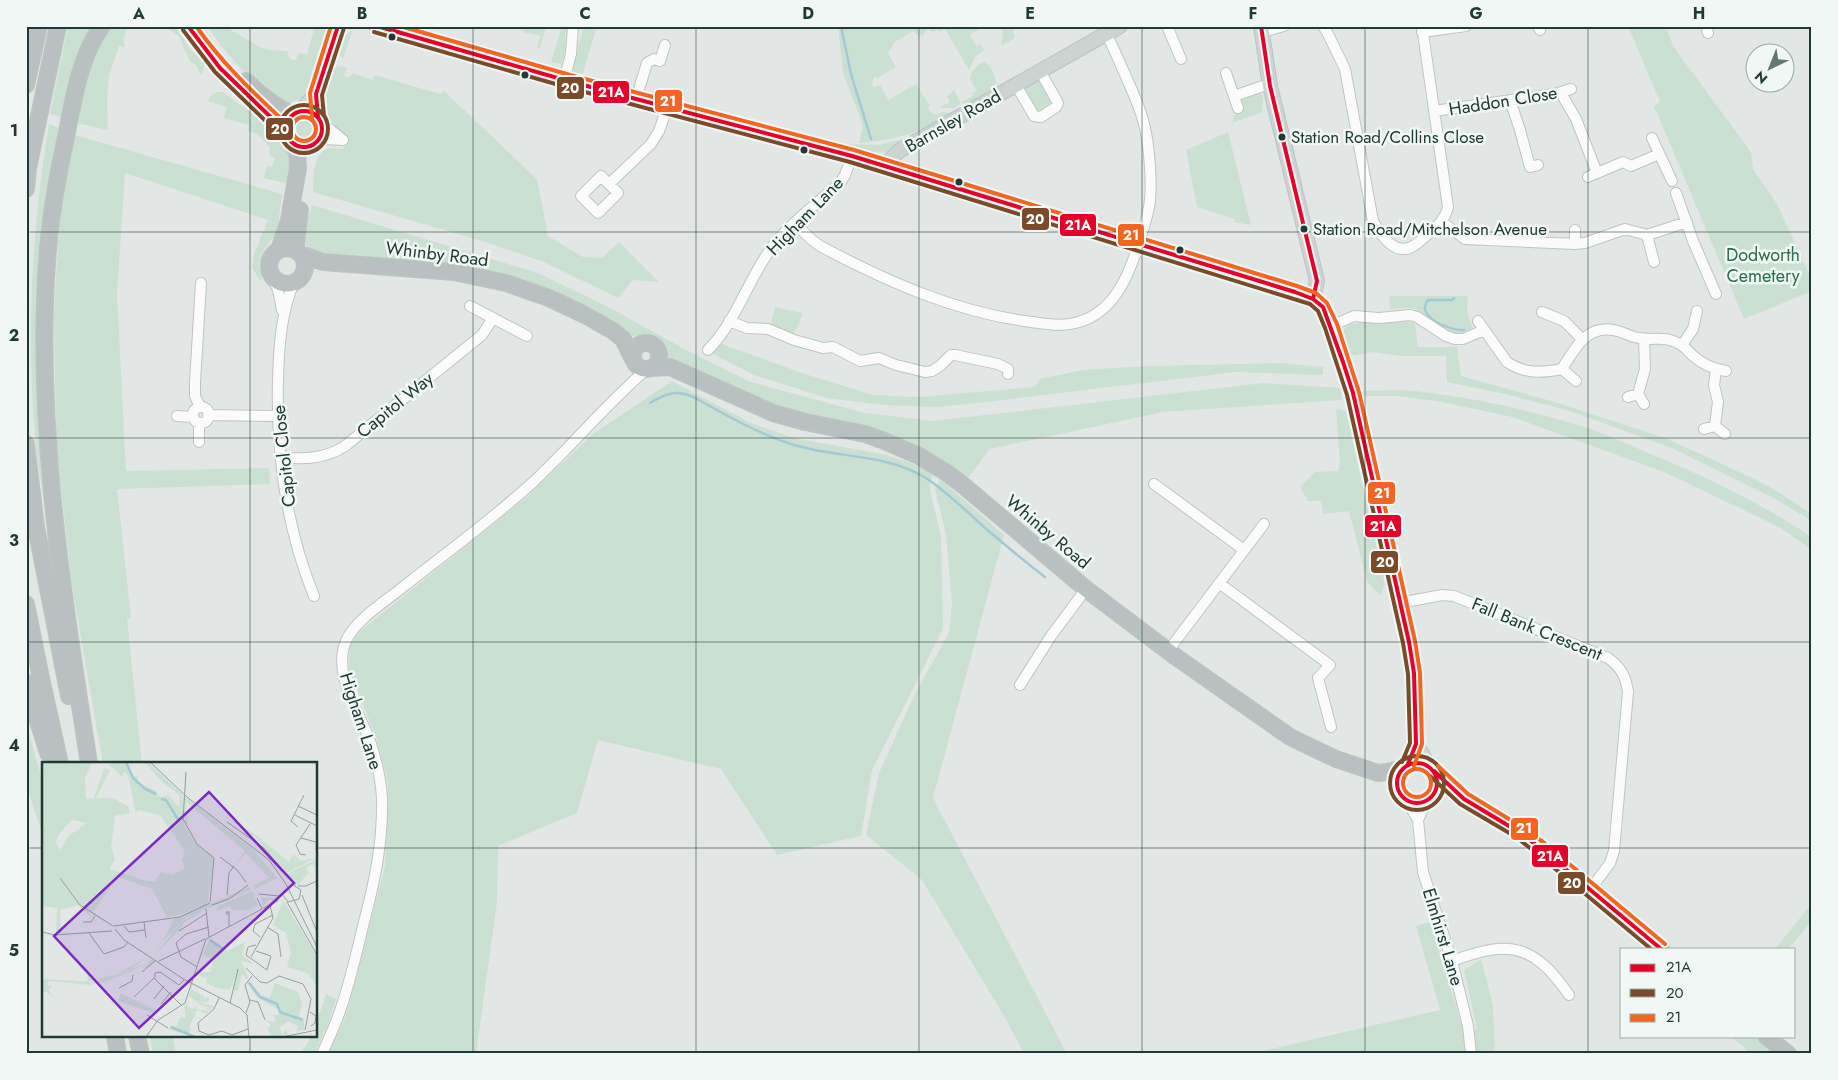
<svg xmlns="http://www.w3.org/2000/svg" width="1838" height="1080" font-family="Jost,sans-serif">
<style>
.green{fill:#cbe0d3}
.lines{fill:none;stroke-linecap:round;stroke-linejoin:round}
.stream{stroke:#a4c8d4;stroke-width:2.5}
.minor-casing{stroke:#bfc4c2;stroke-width:12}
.major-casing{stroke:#bcc3c2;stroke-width:16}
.highway-casing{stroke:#bcc3c2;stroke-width:18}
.minor{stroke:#fbfbfb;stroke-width:10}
.major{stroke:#ccd4d2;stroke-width:14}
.highway{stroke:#b9c1c0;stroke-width:15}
.bus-1-casing{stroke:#f0f7f4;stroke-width:8}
.bus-2-casing{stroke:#f0f7f4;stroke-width:8}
.bus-3-casing{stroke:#f0f7f4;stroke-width:8}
.bus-1{stroke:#e4002b;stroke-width:4}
.bus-2{stroke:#7a4b2a;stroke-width:4}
.bus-3{stroke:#f26522;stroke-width:4}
.grid{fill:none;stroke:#213935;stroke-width:1;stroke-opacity:0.55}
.bus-dot{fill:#213935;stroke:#f0f7f4;stroke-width:2}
.labels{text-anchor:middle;stroke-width:5;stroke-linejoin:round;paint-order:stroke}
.bus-label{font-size:17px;fill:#213935;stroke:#f0f7f4;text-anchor:start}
.street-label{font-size:18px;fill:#213935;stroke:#f0f7f4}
.park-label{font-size:18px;fill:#2d6e4d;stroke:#f0f7f4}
.inset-river{fill:none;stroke:#a4c8d4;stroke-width:2.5}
.inset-road{fill:none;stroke:#95a19f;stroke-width:1}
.view{fill:#7b2cbf;fill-opacity:0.15;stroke:#7b2cbf;stroke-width:2.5}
.inset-edge{fill:none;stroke:#213935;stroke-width:2.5}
.line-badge{stroke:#f0f7f4;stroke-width:2}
.badge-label{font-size:14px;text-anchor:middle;font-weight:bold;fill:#fff}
.neatline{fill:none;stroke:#213935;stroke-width:2}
.grid-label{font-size:16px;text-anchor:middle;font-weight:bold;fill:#213935}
</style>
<rect width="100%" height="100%" fill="#e2e7e5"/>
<path class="green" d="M68,26H93L64,118L50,114Z
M112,26H128L124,38H123L125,47L119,46L109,75L107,103L108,130L76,123C84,91 88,51 112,26Z
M164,26H175L191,50L205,63L203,72L200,75L197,66L189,60L179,36Z
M207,26H224L260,47L269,50L287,51L290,59L296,60L298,53L307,54L315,26H327L329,32L309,88L301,98L290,103C260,96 224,51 207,26Z
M502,26H546L540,49L537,48L540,36L523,32L524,29L515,26L513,29Z
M562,26H567L565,37L566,51L561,64L551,62Z
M584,26H597L582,76L574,74L573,66Z
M838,26H984L970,35L976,46L980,44L984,50L975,57L969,70L945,29L940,32L938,30L933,32L929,29L925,32L923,36L917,35L913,31L895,42L888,53L896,67L878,78L874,77L872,82L873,88L880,85L888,100L916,84L930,106L928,108L931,113L936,115L942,112L956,113C925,130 896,141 859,143L863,125L843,73Z
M1000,26H1012L1015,38L1001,46L1003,33Z
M1628,26H1666L1673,46L1751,152L1753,169L1777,204L1812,280V291L1744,319L1654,106L1660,102Z
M353,30L343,59L338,53C339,45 345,33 353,30Z
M984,62C992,66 995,75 996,83L987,95L965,108L962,102L973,96L972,93L977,90C975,87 970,82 970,78C970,71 979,64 984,62Z
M339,66L347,68L344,76L349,78L353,73L372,80L375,75L440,94L444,91L537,179L548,236L583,257L602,258L619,242L659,282L633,280L618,298L544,262L482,241L313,192C314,179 312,155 327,149C332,148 338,149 343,149L349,138C319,114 315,101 334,67Z
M1039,79L1052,101V104L1041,112L1036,111L1023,88Z
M954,90L961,103L954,108H939L950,102L947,96Z
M216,92H223L240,105L267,122L288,151L289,170L288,184L264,178L267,165L272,167L275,158L269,156L270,147L257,134L248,131L249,125L224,118L227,107L208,101L210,96Z
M1256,92L1263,95L1262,112L1232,123L1240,99Z
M292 129a12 12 0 1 1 24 0a12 12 0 1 1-24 0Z
M49,124L62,129L43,264L55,564C48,521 39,479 35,436C26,332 32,227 49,124Z
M1228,132L1251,225L1234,222L1235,219L1197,207L1186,150Z
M75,135L282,194L277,233L264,249L259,264L262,278L261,282L252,268L254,254L268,220L125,173L117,294L126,471L269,468L270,484L117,489L131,618L127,619L142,764H103L72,586L56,441L54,314L60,208Z
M912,137L884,153L870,152L838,144L878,145Z
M312,205L538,273L610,308L701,358L751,382L865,413L933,421L1263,383L1341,388L1342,400L1163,412L990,449L967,479L924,449L889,434L852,423L791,412L738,392L668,357L659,344L646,335L633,336L562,297L489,271L410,260L320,255C316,253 312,252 309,249C300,238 309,217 312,205Z
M1389,296H1468L1467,311L1472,327C1454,348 1430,313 1414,309C1407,307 1397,309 1390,309Z
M775,307L803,313L794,334L771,324Z
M1364,322C1378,323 1403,318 1415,324L1418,347H1457L1461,376L1555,402L1668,439L1767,485L1812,514V521L1775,499L1672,448L1570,411L1505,394L1447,382L1446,356H1401L1373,352L1357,355H1348C1343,332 1334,327 1364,322Z
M719,343L802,373L873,395L918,397L1035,387L1040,379L1082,370L1149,366L1281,363L1323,367V375L1236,372L969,404L938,407L882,405L827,398L754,375L709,352Z
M672,381L751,423L794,438L882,454L908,462L932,473L930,490L941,537L943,629L872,770L861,836L777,855L721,769L598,740L577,813L498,846L497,902L476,1054H328L345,1018L385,867L388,782L376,737L349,670L350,646L360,631L527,497L593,434Z
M1403,390C1467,396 1529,409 1590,429C1611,436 1632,446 1653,455C1709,478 1762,504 1812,537V550L1781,528L1664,472L1512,417L1442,402L1396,396H1360L1358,391Z
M1336,409L1346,411L1385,584L1380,595L1367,582L1349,511L1323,514L1321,501H1308L1300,487L1315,472L1338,471L1340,463Z
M940,479L1004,535L933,798L1067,1054H1024L1004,1016L922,880L866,835L879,773L915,694L949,633L952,604L946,533L935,490Z
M26,723L44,786V839L26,785Z
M1812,903V921L1788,949H1775Z
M1430,922L1466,1039L1477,1028L1464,970L1481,959L1493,1005L1495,1054H1249L1440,1010L1416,926Z
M326,994L336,999L328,1024L314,1054H300L312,1036H316V1024Z
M150,1036H173L176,1054H153Z
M1731,1036H1753L1773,1054H1751Z"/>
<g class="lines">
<path class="stream" d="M841,26L851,74L871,139
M1454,298L1452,300H1428C1414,317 1451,331 1464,330
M650,403C668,392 679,389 699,400C731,418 763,436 798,446C840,458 887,454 926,478C947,492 965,510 984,527C1004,544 1024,561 1045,577"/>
<g class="minor-casing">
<path id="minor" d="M1167,26L1181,59
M1323,26L1327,32L1345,69L1373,221C1381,236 1396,258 1415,245C1419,243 1423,238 1427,235C1437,226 1445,220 1448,207L1422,26
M1538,26L1540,30
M1706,26L1708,33
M1262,32L1284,26
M1422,32L1466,26
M1226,73L1238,108
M564,80L571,54L573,26
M1016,85L1034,116L1041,117L1056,107L1058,103L1040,71
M1561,93L1576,119L1597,173
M1234,96L1263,86H1270
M636,99L647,63L654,59L660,61L665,45
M1510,100L1520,130L1530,167L1538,165
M1434,111L1555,94L1571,89
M321,122L343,140
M1652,138L1672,181
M318,142L326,139L343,140
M888,167L1295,292L1313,299
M1588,177L1623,162L1631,166L1659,154
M609,184L618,193L598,213L581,196L601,176L609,184L651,144L659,131L667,108
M1676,193L1693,241L1716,294
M1442,222L1465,239L1575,244L1585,243L1625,229L1647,235L1687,222
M795,224L812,240L820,246C886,281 957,313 1032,322C1044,324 1058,326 1070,324C1114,317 1130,274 1141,236C1145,224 1149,212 1150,200C1152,180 1149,143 1144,124C1140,106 1131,89 1124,72C1118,59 1113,46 1106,34
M1575,230V244
M1647,235L1654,262
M271,274L278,290L282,310
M294,282C281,313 279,346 278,379C276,453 286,527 314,596
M470,306L527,336
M1542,312L1564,321L1582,339
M729,321L747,328L768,329L794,340L823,348L833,347L860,361L879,358L896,365L925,372L932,371L940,366L951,355H955L998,364L1008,369V374
M1478,321L1507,362C1524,374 1542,373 1562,369L1576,381
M1331,326L1354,316L1379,318L1410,315L1417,317L1446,336L1455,339H1463L1484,330
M1682,345L1693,329L1697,311
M708,350C734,324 746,286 766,256C783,228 816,205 840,183L845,175L852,156
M1562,369C1574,350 1586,325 1613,330C1622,331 1630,337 1639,338C1656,341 1663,335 1680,344C1685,347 1688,351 1692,355C1702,364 1712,369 1726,371
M1638,394L1645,369L1644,339
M1628,397L1638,394L1644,404
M200,407L195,396V382L201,283
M193 415a8 8 0 1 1 16 0a8 8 0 1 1-16 0Z
M208,415L277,416
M177,416L193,417
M1715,426L1718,402L1714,385L1716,370
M1704,429L1715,426L1725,434
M199,442V423
M281,458C305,459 325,459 345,446L482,335L493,318
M1154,484L1244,550
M1219,583L1330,665L1318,678L1331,727
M1400,603L1442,595L1454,596L1608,658C1621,667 1626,677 1628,692L1614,851L1610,863L1590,890
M1168,651L1264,524
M1020,685L1051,636L1086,589
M1402,797L1408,803L1418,820
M1426,802L1418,820L1423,872L1452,961L1468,1026L1471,1054
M1452,961C1509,940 1533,943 1569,995
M322,1054C328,1040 335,1026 340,1011C350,982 357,952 364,922C375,881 383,841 382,798C381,779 376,759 370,741C359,711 332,673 346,641C355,620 386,601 403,587C446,553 490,521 531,484C571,447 606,404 647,369"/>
</g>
<g class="major-casing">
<path id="major" d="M376,26L568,81L734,124L888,167L889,161L899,151L1120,26
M1261,26L1270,86L1317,281L1313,299L1326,312L1353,393L1409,642L1414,673L1416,744L1408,764
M299,112L316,94
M318,117L316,94L338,26
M1416,744L1429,766"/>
</g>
<g class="highway-casing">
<path id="highway" d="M188,26C196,37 203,48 211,58C233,85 261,108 286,132
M246,81C260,95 275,107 293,115
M26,85L39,26
M286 129a18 18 0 1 1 36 0a18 18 0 1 1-36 0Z
M26,189L28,168L58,26
M269 266a18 18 0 1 1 36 0a18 18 0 1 1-36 0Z
M279,250L289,220L298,168L297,152L291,141
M297,251L296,244L300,210
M300,254L323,262L454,272L506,283L549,298L585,315L613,331L623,339L633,359
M633 356a13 13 0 1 1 26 0a13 13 0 1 1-26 0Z
M651,368L670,367L773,413L805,422L865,434L882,440L919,456L947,473L964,486L1086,589L1176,657L1290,737L1336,759L1378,773L1388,772L1403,768
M26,444L36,527L69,696
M26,604L41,678L60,764
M26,682L48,753
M1396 783a21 21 0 1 1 42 0a21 21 0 1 1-42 0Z
M89,764C63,594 34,421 48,249C51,211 58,174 66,137C73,102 80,55 102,26
M1434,771L1464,799L1519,832L1539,847L1661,949
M115,1036L118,1054
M137,1036L141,1054
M1766,1036L1788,1054"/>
</g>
<use href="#minor" class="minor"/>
<use href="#major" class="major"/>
<use href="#highway" class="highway"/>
<g class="bus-1-casing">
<path id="bus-1" d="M188,26L220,68L286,132
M377,26L568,81L852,156L1295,292L1313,299L1323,307L1343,362L1353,393L1409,642L1414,673L1416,744L1408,764
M1261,26L1270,86L1317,281L1313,299
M286 129a18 18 0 1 1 36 0a18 18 0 1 1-36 0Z
M318,117L316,94L338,26
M1397 783a20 20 0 1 1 40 0a20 20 0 1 1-40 0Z
M1434,771L1464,799L1519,832L1539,847L1661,949"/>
</g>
<g class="bus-2-casing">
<path id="bus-2" d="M183,30L215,72L282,137
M374,32L566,87L850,162L1310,304L1318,311L1325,328L1347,395L1403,643L1408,674L1410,743L1402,762
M280 129a24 24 0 1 1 48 0a24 24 0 1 1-48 0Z
M324,116L322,95L344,28
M1390 783a27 27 0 1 1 54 0a27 27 0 1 1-54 0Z
M1430,776L1460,804L1516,837L1535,852L1651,949"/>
</g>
<g class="bus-3-casing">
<path id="bus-3" d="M196,26C224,66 255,94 290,127
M400,26L570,75L854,150L1297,286L1316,293L1327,303L1337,324L1359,392L1415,641L1420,673L1422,744L1414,766
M292 129a12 12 0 1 1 24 0a12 12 0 1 1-24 0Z
M312,118L310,93L331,26
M1438,766L1468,794L1522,827L1543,842L1665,944
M1403 783a14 14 0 1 1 28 0a14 14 0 1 1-28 0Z"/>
</g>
<use href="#bus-1" class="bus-1"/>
<use href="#bus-2" class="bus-2"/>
<use href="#bus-3" class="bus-3"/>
</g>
<path class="grid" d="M250,26V764M473,26V1054M696,26V1054M919,26V1054M1142,26V1054M1365,26V1054M1588,26V1054M26,232H1812M26,438H1812M26,642H1812M26,848H44M316,848H1812M250,1036V1054"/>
<g class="bus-dot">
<circle cx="392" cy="37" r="4.5"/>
<circle cx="525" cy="75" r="4.5"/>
<circle cx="1282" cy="137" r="4.5"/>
<circle cx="804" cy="150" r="4.5"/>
<circle cx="959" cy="182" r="4.5"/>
<circle cx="1304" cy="229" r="4.5"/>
<circle cx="1180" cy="250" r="4.5"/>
</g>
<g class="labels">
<g class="bus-label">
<text x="1291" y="143">Station Road/Collins Close</text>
<text x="1313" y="235">Station Road/Mitchelson Avenue</text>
</g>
<g class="street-label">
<text transform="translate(1503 101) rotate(-9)" y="6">Haddon Close</text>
<text transform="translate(953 121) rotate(-30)" y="6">Barnsley Road</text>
<text transform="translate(805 216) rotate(-46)" y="6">Higham Lane</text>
<text transform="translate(437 254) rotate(7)" y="6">Whinby Road</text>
<text transform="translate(395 405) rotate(-39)" y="6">Capitol Way</text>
<text transform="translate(284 456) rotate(-96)" y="6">Capitol Close</text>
<text transform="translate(1048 532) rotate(40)" y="6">Whinby Road</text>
<text transform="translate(1537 629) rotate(22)" y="6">Fall Bank Crescent</text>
<text transform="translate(361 721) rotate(72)" y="6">Higham Lane</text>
<text transform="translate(1443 937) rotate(73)" y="6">Elmhirst Lane</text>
</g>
<g class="park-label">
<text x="1763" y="261">Dodworth<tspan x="1763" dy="21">Cemetery</tspan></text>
</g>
</g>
<g transform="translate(42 762)">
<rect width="275" height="275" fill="#e2e7e5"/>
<path d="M0,0H50L43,16L44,37L52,36L62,6L68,8L54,36H71L87,45L88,51L73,54L69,85L73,97L67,107L105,119H113L119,110L130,113L143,106L139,98L143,89L118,53L95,48L94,52L86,13L82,10L80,15L66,2L85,0L91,14H96V20L113,28L118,35L128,34L137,46L138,34L117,17L103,0H106L140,32L142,62L154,82L172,96L165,142L141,152L125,155L110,127L76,115L51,149L58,156L46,149L51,157L36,143L18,148L19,170H27L14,172L15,146L0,144ZM29,58L45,61L25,75L19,88L14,81L15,75ZM141,33L212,88L235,116L213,127L209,118L212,123L227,116L204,91L192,103L203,89L143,39L146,63L143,60ZM174,49L213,72L247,100L251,92L259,99L275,95L245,111L213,75ZM275,97L273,105L272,102L264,106L267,111L257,121L258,124L245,112ZM207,125L209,128L154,151L164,147L143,160L131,175L111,194L140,160L150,153L146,154L107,193L121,178L132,157ZM210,129L216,143L207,148H192L187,144L174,149L176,144ZM219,135L234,136L242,139L275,195V223L265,211L245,205L249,191L244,171L231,163L241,139L226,138L221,144ZM27,173L28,190L47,209L51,218L74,212L106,195L84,210L61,217L41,220L46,218L45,210L27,191ZM168,176L185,189L203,180L200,193L212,202L199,199L206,215L205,218L200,212L196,229L191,228L196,207L188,228L175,226L164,221L165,216L157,214L159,210H169L171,198L161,192ZM110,197L112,199L107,205L101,206L99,204L76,215L64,219L48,223L7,219L5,223L10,224L7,228L11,235L3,229L0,233V217L54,220L99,203L102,205ZM208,219L219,233L228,236L233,221L256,230L260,242L257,254L262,257V268L255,269L256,264L246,260L237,265L240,273L244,267L246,272L230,275L224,264L228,267V262L224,258L233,261L232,254L224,253H236L237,248L215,235L205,220ZM150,224V228L162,234V237L167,235L166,240L159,241L173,244L168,249L163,247L169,246L160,244L147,234ZM79,231L116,249L114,252L76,239ZM146,239L145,243L150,247L155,244V247L166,249L165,252L155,248L148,263V274L127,267L129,263L134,265L138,255L144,256L142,244Z" fill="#cbe0d3" fill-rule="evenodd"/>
<path class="inset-river" d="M84,0L91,16L103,27L114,32M119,37L124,38L137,59M168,178L181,187M207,221L218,235L235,242L238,250L261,258M129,265L153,275"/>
<path class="inset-road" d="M108,0L145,35L227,98L244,122L275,185M144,10L141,57L155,82L172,96L168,140M256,44L275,53M253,53L275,64M185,60L222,86L254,123M256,65L249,59L262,33M259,76L274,80M274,88L275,69M264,93L258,92L254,83L268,62M178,95L195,108L204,120M18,116L38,143L71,164M256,124H264L275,119M217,132L237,134L243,128M240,132L246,140L257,137L259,128L251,123M185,133L187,111L192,104M260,133L275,170M245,140L275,193M170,143L187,137L206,123M221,146L236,139M164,147L167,175M186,153L184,150H187V164M41,160H49L53,154M102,160L104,176M72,164L138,155L168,141M82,164L87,170L103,168M225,165L236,172L239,195M73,167L82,178L143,218L198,246L205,253L207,275M137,169L165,151M0,170L13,173L70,169M47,171L62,192L82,185L86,180M218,175L211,169L213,162L231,153M214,189L229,194L225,208L204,193L206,185L214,183M209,195L231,156L228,143M117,199L163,177M155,205L139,195L134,181L144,172L167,165M204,206L218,220L225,221L237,214L261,222L269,237L263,268M100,210L114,198M77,226L90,219L91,213M92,235L112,216M177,236L172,247L156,261L157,269L167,273L180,269L190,273L206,267M112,237L122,224M208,238L216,240L223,258M188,241L196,207M119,242L129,230M140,244L113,217V211L118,210L137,223L142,218M268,250L274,254L273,261L269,264M204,251L208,240L203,223L210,214M105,253L126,266M104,275L116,258L143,241L164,177L220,147L215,136M240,275L275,268"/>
<path class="view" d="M167,30L252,121L97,266L12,174Z"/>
<rect width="275" height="275" class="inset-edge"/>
</g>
<g class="line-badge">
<rect x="556" y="76" width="29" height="24" rx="5" fill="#7a4b2a"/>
<rect x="592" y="80" width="38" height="24" rx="5" fill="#e4002b"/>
<rect x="654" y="89" width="29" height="24" rx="5" fill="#f26522"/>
<rect x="265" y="117" width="29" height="24" rx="5" fill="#7a4b2a"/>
<rect x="1021" y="207" width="29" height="24" rx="5" fill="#7a4b2a"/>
<rect x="1059" y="213" width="38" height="24" rx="5" fill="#e4002b"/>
<rect x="1117" y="223" width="28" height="24" rx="5" fill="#f26522"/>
<rect x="1367" y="481" width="29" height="24" rx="5" fill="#f26522"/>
<rect x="1364" y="514" width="38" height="24" rx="5" fill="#e4002b"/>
<rect x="1370" y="550" width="29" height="24" rx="5" fill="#7a4b2a"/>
<rect x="1510" y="817" width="29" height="24" rx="5" fill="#f26522"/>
<rect x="1531" y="844" width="38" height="24" rx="5" fill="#e4002b"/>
<rect x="1557" y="871" width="29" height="24" rx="5" fill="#7a4b2a"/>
</g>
<g class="badge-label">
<text x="570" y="93">20</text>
<text x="611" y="97">21A</text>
<text x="668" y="106">21</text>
<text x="280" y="134">20</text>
<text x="1035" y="224">20</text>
<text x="1078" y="230">21A</text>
<text x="1131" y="240">21</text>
<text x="1382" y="498">21</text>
<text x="1383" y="531">21A</text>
<text x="1385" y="567">20</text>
<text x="1524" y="833">21</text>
<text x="1550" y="861">21A</text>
<text x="1572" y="888">20</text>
</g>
<rect width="1838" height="1080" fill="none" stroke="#f0f7f4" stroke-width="55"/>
<rect x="1620" y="948" width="175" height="90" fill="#f0f7f4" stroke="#9daba8"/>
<rect x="1630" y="964" width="25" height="8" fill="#e4002b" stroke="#9daba8"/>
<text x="1666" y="972" font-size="15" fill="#213935">21A</text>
<rect x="1630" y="989" width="25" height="8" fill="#7a4b2a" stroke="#9daba8"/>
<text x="1666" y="998" font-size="15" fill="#213935">20</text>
<rect x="1630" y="1014" width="25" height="8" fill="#f26522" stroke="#9daba8"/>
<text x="1666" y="1022" font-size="15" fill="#213935">21</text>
<g transform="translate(1770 68) rotate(223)"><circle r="24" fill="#f0f7f4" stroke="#9daba8"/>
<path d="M0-4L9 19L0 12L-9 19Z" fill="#657673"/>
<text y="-8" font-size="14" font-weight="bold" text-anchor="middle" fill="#213935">N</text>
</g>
<rect x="28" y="28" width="1782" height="1024" class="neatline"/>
<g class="grid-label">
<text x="139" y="19">A</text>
<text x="362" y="19">B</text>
<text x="585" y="19">C</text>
<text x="808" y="19">D</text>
<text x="1030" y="19">E</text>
<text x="1253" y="19">F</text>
<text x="1476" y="19">G</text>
<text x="1699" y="19">H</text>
<text x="14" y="136">1</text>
<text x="14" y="341">2</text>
<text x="14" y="546">3</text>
<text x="14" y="751">4</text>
<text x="14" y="956">5</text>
</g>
</svg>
